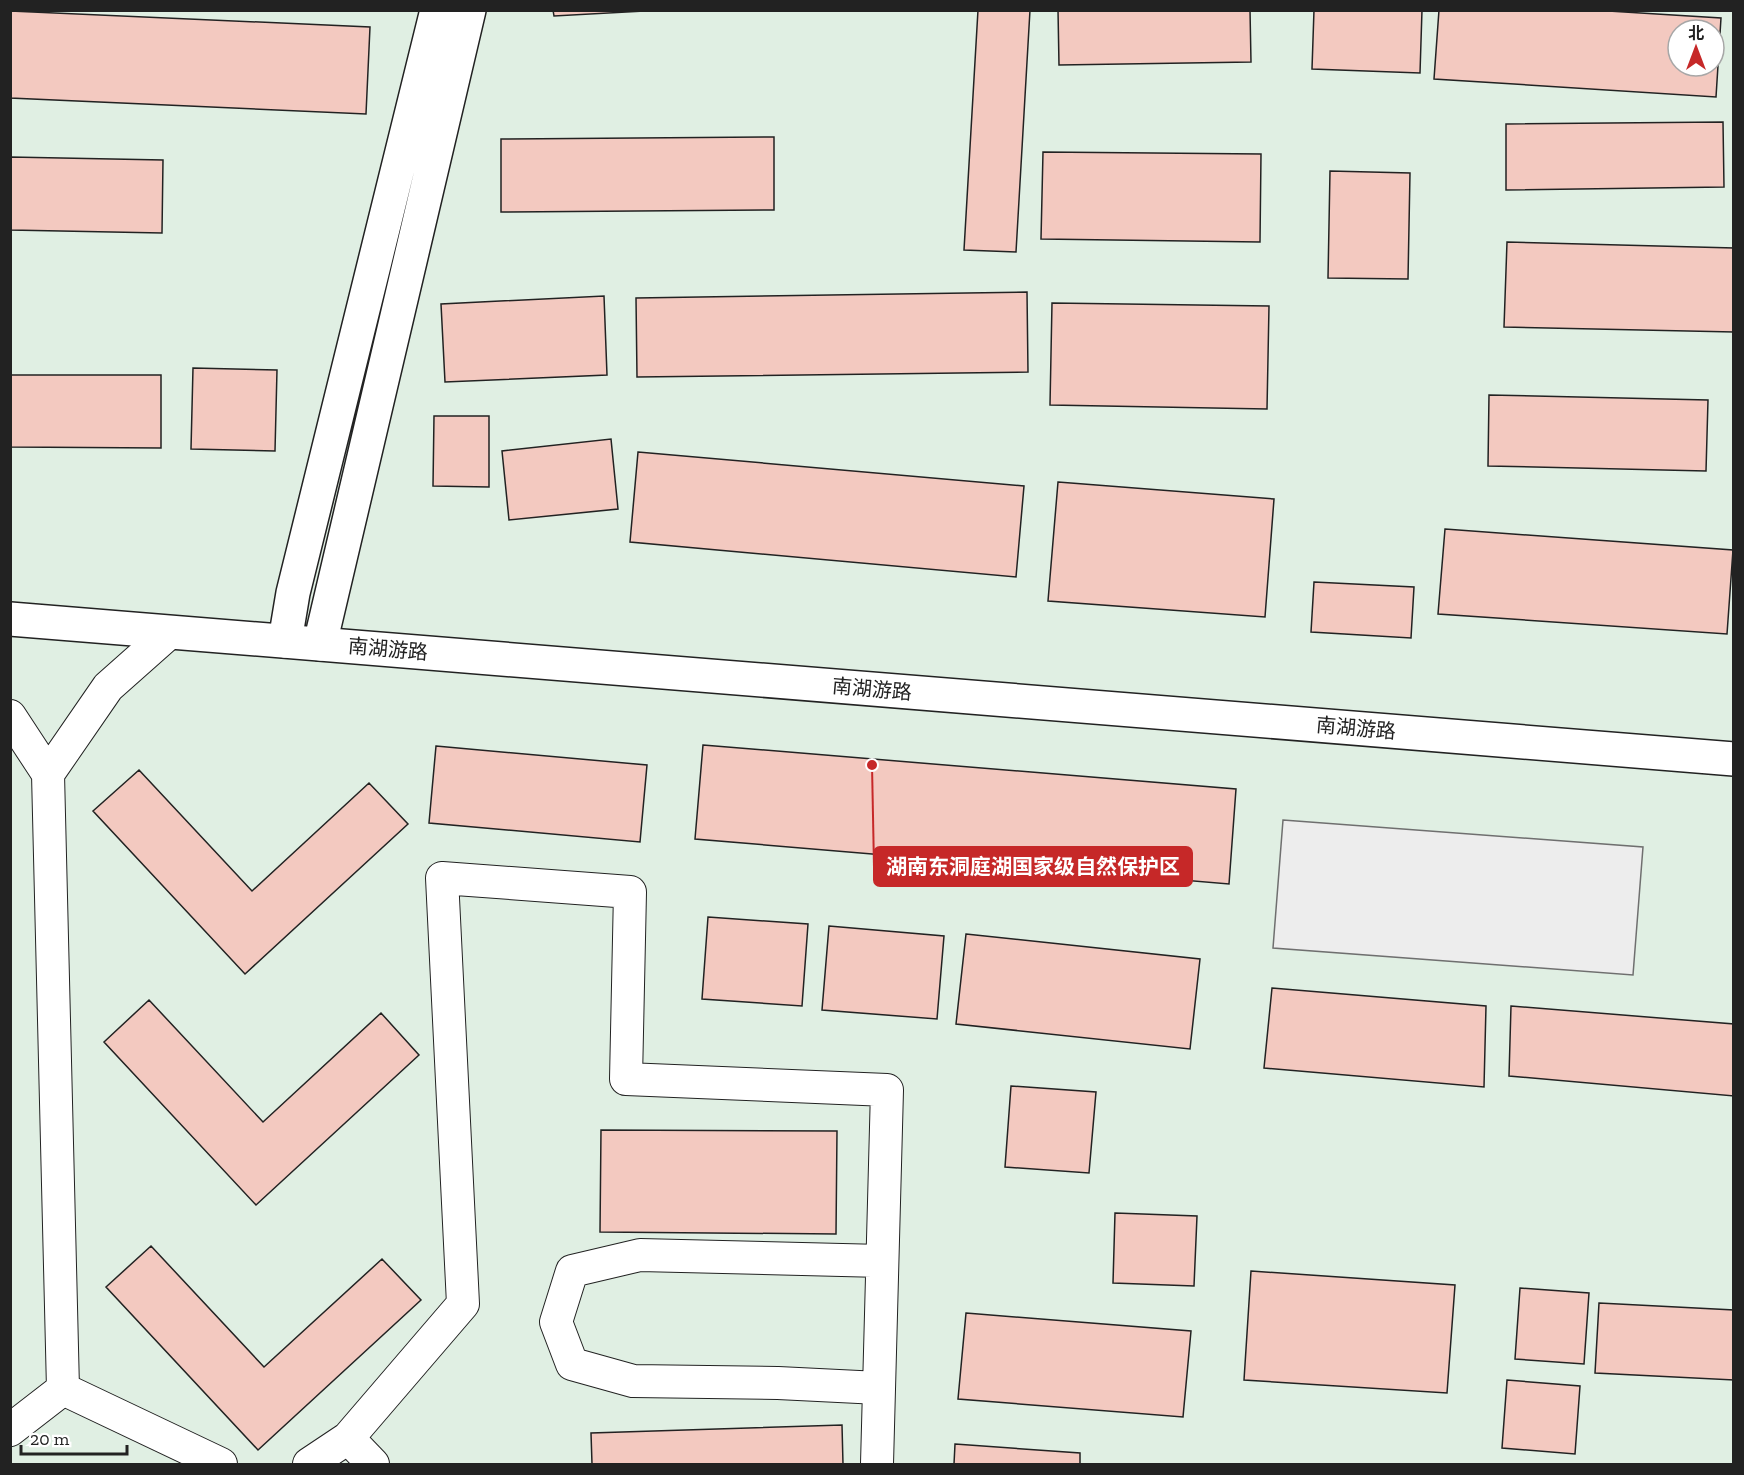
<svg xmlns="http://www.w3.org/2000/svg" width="1744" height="1475" font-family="'Zilla Slab','Noto Sans SC',serif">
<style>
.green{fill:#e0efe3;stroke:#6f6f6f;stroke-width:1.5;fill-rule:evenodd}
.parking{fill:#ededed;stroke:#6f6f6f;stroke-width:1.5}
.building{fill:#f3c9c0;stroke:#222;stroke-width:1.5;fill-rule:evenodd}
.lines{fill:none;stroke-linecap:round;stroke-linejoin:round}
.minor-casing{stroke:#222;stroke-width:34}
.tertiary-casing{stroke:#222;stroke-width:36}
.secondary-casing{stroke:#222;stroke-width:36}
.minor{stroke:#fff;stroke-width:32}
.tertiary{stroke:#fff;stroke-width:33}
.secondary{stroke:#fff;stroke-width:33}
.labels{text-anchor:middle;stroke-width:4.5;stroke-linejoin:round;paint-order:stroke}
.street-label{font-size:20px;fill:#222;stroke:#fff}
.leader{fill:none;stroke:#c62828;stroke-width:2}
.callout-dot{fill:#c62828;stroke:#fff;stroke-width:2}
.callout{fill:#c62828;stroke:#c62828;stroke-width:2}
.callout-label{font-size:21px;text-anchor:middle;font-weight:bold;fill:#fff}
</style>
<rect width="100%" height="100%" fill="#fff"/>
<path class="green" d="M10,11H1733V1464H11ZM1678,30H1714V66H1678Z"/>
<path class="parking" d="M1283,820L1643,847L1633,975L1273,948Z"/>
<path class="building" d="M553,10H663L554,16Z
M978,10H1030L1016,252L964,250Z
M1058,10H1250L1251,62L1059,65Z
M1314,10H1422L1420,73L1312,69Z
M1439,10H1592L1721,18L1716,97L1434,79ZM1678,30H1714V66H1678Z
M10,11L370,27L366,114L10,98Z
M1723,122L1724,187L1506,190V124Z
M774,137V210L501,212V139Z
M1043,152L1261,154L1260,242L1041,239Z
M10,157L163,160L162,233L10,230Z
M1330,171L1410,173L1408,279L1328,278Z
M1507,242L1734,248V332L1504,327Z
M1027,292L1028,372L637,377L636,298Z
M604,296L607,375L445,382L441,304Z
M1052,303L1269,306L1267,409L1050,405Z
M193,368L277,370L275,451L191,449Z
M10,375H161V448L10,447Z
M1489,395L1708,400L1706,471L1488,466Z
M434,416H489V487L433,486Z
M611,439L618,509L509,520L502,451Z
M638,452L1024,486L1016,577L630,542Z
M1058,482L1274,499L1265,617L1048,601Z
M1445,529L1733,550L1727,634L1438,614Z
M1314,582L1414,587L1411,638L1311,632Z
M703,745L1236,789L1229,884L695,839Z
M436,746L647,765L640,842L429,823Z
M139,770L252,891L369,783L408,824L245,974L93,811Z
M708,917L808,924L802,1006L702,999Z
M829,926L944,936L937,1019L822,1010Z
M966,934L1200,959L1190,1049L956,1024Z
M1272,988L1486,1006L1484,1087L1264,1068Z
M149,1000L263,1122L381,1013L419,1055L256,1205L104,1042Z
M1511,1006L1734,1024V1096L1509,1076Z
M1011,1086L1096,1092L1089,1173L1005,1167Z
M601,1130L837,1131L836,1234L600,1232Z
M1115,1213L1197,1216L1194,1286L1113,1283Z
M151,1246L264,1367L382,1259L421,1300L258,1450L106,1287Z
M1251,1271L1455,1285L1447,1393L1244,1380Z
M1520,1288L1589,1293L1584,1364L1515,1359Z
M1599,1303L1734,1310V1380L1595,1373Z
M966,1313L1191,1331L1183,1417L958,1399Z
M1507,1380L1580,1386L1575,1454L1502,1448Z
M842,1425L843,1464H592L591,1433Z
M955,1444L1080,1453V1464H954Z"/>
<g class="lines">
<g class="minor-casing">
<path id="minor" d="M10,716L48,774L108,687L170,632
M879,1388L778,1383L633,1381L572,1364L556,1322L572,1271L640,1255L882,1261
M63,1389L221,1464
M10,1430L63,1389L48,774
M348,1438L373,1464
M309,1464L348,1438L463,1304L442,878L630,892L626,1079L887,1090L877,1464"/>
</g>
<g class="tertiary-casing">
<path id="tertiary" d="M10,619L1734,759"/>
</g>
<g class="secondary-casing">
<path id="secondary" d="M285,641L293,593L437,10
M320,644L469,10"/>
</g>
<use href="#minor" class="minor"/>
<use href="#tertiary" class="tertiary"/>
<use href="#secondary" class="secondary"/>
</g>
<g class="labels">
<g class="street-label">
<text transform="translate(388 649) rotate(5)" y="7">南湖游路</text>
<text transform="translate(872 689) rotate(5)" y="7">南湖游路</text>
<text transform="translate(1356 728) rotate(5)" y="7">南湖游路</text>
</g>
</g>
<path class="leader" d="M872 765L874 867"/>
<circle class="callout-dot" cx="872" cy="765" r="6"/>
<rect class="callout" x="874" y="847" width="318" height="39" rx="6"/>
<g class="callout-label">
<text x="1033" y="874">湖南东洞庭湖国家级自然保护区</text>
</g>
<rect width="1744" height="1475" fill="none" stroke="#222222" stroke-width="24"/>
<g transform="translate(1696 48)"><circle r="28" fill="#ffffff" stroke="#a7a7a7" stroke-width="1.5"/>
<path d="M0-4.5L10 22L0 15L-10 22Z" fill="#c62828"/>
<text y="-9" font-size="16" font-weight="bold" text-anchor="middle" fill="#222222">北</text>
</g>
<path d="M21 1445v9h106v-9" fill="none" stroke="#222222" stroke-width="3"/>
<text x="30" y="1445" font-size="18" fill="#222222" stroke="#ffffff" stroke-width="4.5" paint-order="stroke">20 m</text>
</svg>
